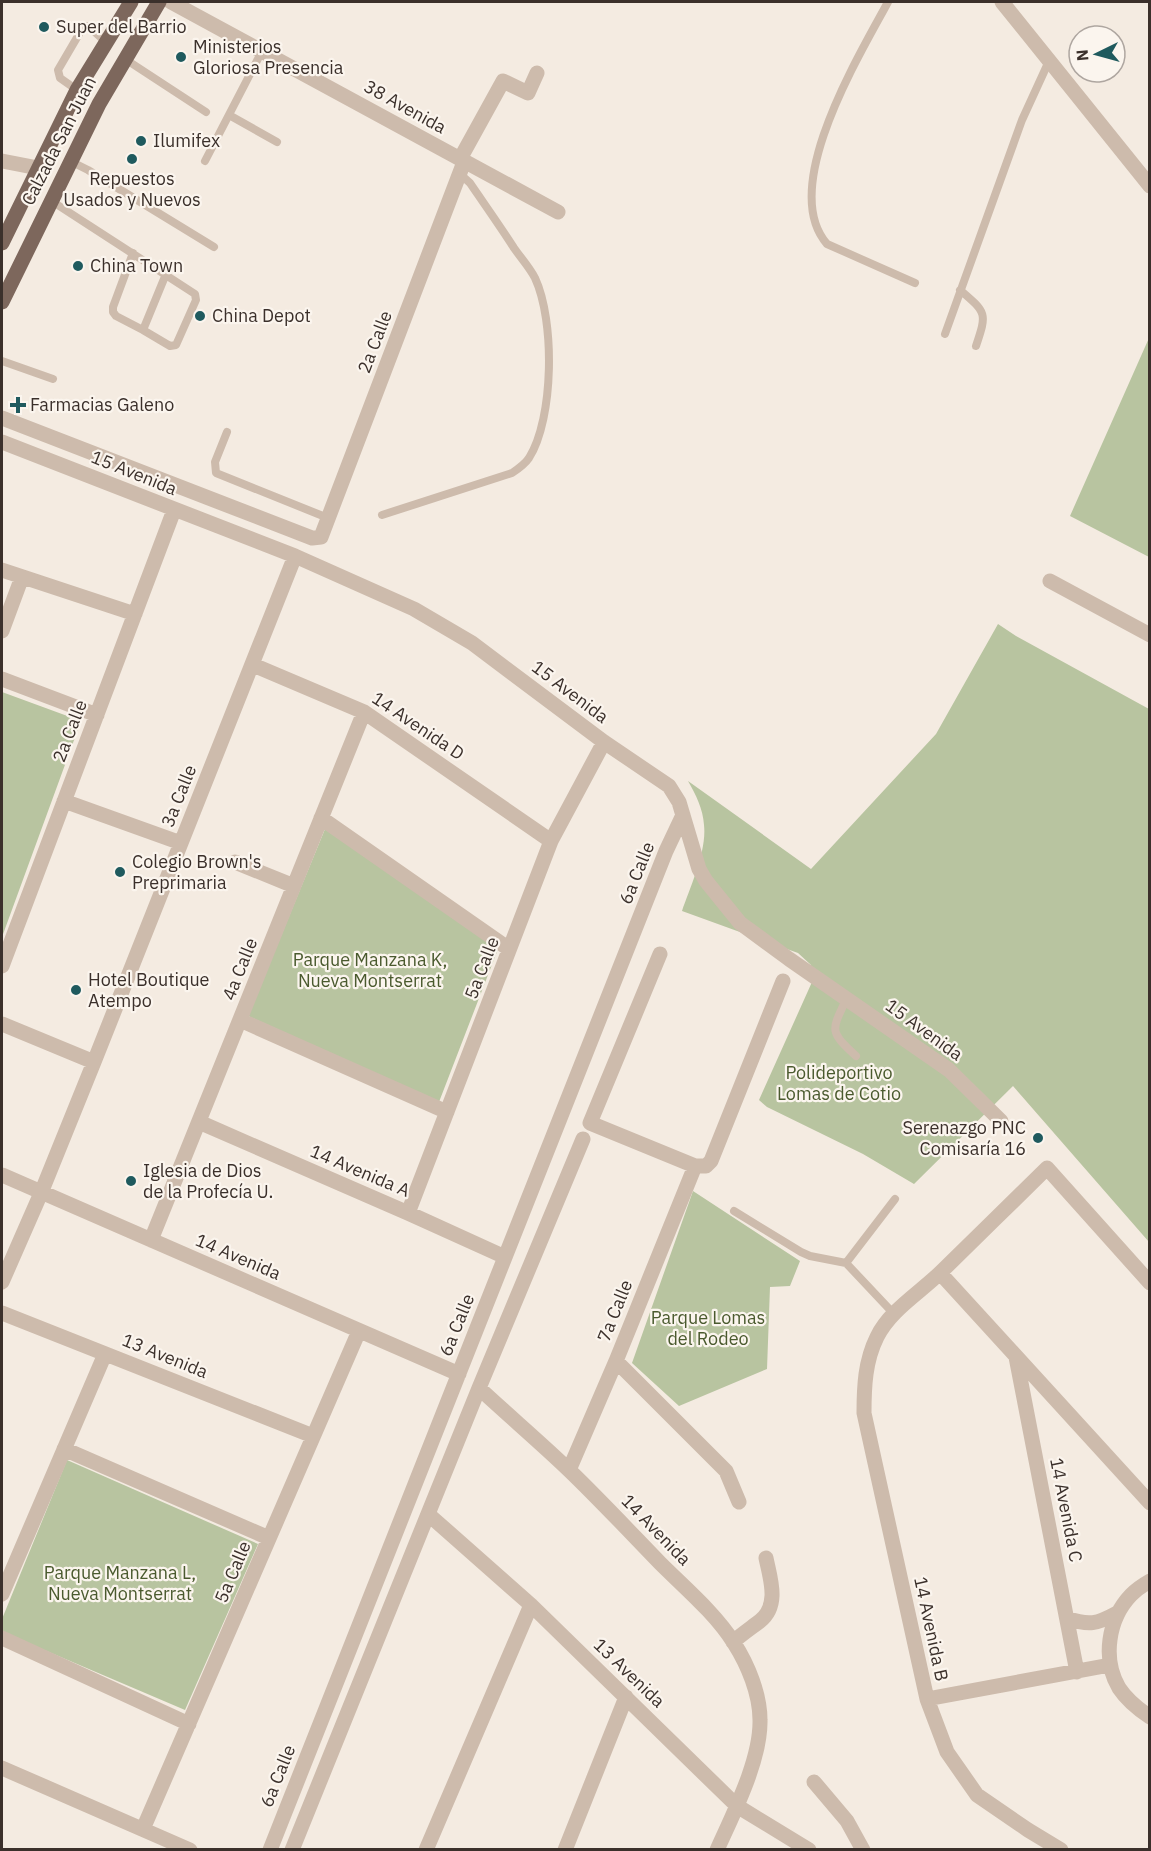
<svg xmlns="http://www.w3.org/2000/svg" width="1151" height="1851" font-family="'IBM Plex Sans',sans-serif">
<style>
.green{fill:#b8c4a0}
.lines{fill:none;stroke-linecap:round;stroke-linejoin:round}
.service{stroke:#cdbbac;stroke-width:8}
.minor{stroke:#cdbbac;stroke-width:15}
.tertiary{stroke:#cdbbac;stroke-width:15}
.primary{stroke:#7d675c;stroke-width:15}
.poi-dot{fill:#1f5a5e;stroke:#fbf5ee;stroke-width:2}
.labels{text-anchor:middle;stroke-width:4.5;stroke-linejoin:round;paint-order:stroke}
.poi-label{font-size:18px;fill:#3b302b;stroke:#fbf5ee;text-anchor:start}
.street-label{font-size:18px;fill:#3b302b;stroke:#fbf5ee}
.park-label{font-size:18px;fill:#4a5a2e;stroke:#fbf5ee}
</style>
<rect width="100%" height="100%" fill="#f4ebe1"/>
<path class="green" d="M1149,338L1150,557H1149L1070,516Z
M998,624L1016,636L1149,709V1242L1013,1086L914,1184L863,1154L767,1107L759,1100L812,982L811,965L798,953L682,911C690,887 707,851 704,825C703,809 696,795 688,781L811,869L936,734Z
M2,692L81,721L2,937Z
M325,829L498,949L439,1102L248,1016Z
M693,1191L800,1261L790,1286L770,1287L767,1369L679,1406L632,1363Z
M67,1460L258,1544L185,1710L2,1632V1619Z"/>
<g class="lines">
<path class="service" d="M888,2C859,56 778,188 827,244L915,283
M125,59L206,112
M77,90L60,78L58,70L82,29L84,26H88L106,42
M229,115L277,142
M70,161L88,170L214,247
M205,161L262,51
M50,200L195,294L196,300L176,345L170,346L143,330
M133,253L113,307V312L116,316L143,330L166,274
M960,290C987,313 987,313 976,346
M945,334L1022,120L1049,61
M2,361L53,379
M227,432L215,462L216,473L328,518
M382,515L512,473C518,469 525,464 529,458C554,418 555,321 535,278C530,268 521,258 514,248C500,226 485,205 470,183L460,174
M847,998C831,1031 829,1031 856,1056
M734,1211L801,1252L810,1256L846,1263L894,1314
M846,1263L895,1199"/>
<path class="minor" d="M171,2L558,212
M460,159L503,81L528,93L537,73
M2,418L312,538L321,537L464,162
M2,442L295,556L414,609L472,643L604,742L669,786L679,802L699,869L706,881L740,923L789,959L949,1070L1001,1121
M2,570L135,614
M1050,581L1150,635
M2,631L22,577
M253,665L364,712L551,841
M2,679L97,715
M64,801L181,843
M321,818L509,949
M235,862L294,886
M660,954L590,1123L695,1166H706L711,1161L783,981
M2,966L174,510
M240,1020L447,1112
M2,1024L94,1062
M199,1122L408,1213L505,1257
M2,1175L459,1374
M408,1213L551,841L604,742
M151,1240L364,712
M940,1273L1150,1503
M2,1282L41,1193L94,1062L295,556
M2,1313L313,1436
M1016,1357L1077,1672
M616,1361L726,1471L739,1502
M479,1388C509,1416 541,1443 570,1471C601,1501 630,1532 660,1563C685,1588 715,1613 734,1643C748,1665 760,1694 760,1720C761,1760 733,1814 717,1850
M64,1449L269,1538
M569,1470L616,1361L695,1166
M428,1514L531,1605L737,1806L809,1850
M1150,1581C1143,1585 1136,1590 1131,1595C1108,1619 1102,1659 1119,1688C1127,1700 1138,1709 1150,1717
M2,1594L105,1354
M1067,1618C1089,1626 1097,1624 1117,1613
M2,1638L189,1724
M733,1642C742,1634 751,1628 760,1621C780,1605 770,1578 766,1558
M927,1699L1110,1665
M2,1768L190,1850
M814,1782L847,1821L863,1850
M143,1829L359,1331
M270,1850L666,851L683,815
M292,1850L479,1388L583,1139
M426,1850L531,1605
M565,1850L626,1697
M1061,1850L1028,1830L977,1795L947,1752L927,1699L864,1413C864,1387 865,1361 877,1337C890,1310 921,1292 942,1271C977,1237 1012,1202 1047,1168L1150,1283"/>
<path class="tertiary" d="M1002,2L1150,186
M2,161L38,168"/>
<path class="primary" d="M2,243L77,90L131,2
M2,302L99,104L159,2"/>
</g>
<g class="poi-dot">
<circle cx="44" cy="27" r="6"/>
<circle cx="181" cy="57" r="6"/>
<circle cx="141" cy="141" r="6"/>
<circle cx="132" cy="159" r="6"/>
<circle cx="78" cy="266" r="6"/>
<circle cx="200" cy="316" r="6"/>
<path d="M15 396h6v6h6v6h-6v6h-6v-6h-6v-6h6z"/>
<circle cx="120" cy="872" r="6"/>
<circle cx="76" cy="990" r="6"/>
<circle cx="1038" cy="1138" r="6"/>
<circle cx="131" cy="1181" r="6"/>
</g>
<g class="labels">
<g class="poi-label">
<text x="56" y="33">Super del Barrio</text>
<text x="193" y="53">Ministerios<tspan x="193" dy="21">Gloriosa Presencia</tspan></text>
<text x="153" y="147">Ilumifex</text>
<text x="132" y="185" text-anchor="middle">Repuestos<tspan x="132" dy="21">Usados y Nuevos</tspan></text>
<text x="90" y="272">China Town</text>
<text x="212" y="322">China Depot</text>
<text x="30" y="411">Farmacias Galeno</text>
<text x="132" y="868">Colegio Brown's<tspan x="132" dy="21">Preprimaria</tspan></text>
<text x="88" y="986">Hotel Boutique<tspan x="88" dy="21">Atempo</tspan></text>
<text x="1026" y="1134" text-anchor="end">Serenazgo PNC<tspan x="1026" dy="21">Comisaría 16</tspan></text>
<text x="143" y="1177">Iglesia de Dios<tspan x="143" dy="21">de la Profecía U.</tspan></text>
</g>
<g class="street-label">
<text transform="translate(405 107) rotate(29)" y="6">38 Avenida</text>
<text transform="translate(59 141) rotate(-63)" y="6">Calzada San Juan</text>
<text transform="translate(375 342) rotate(-69)" y="6">2a Calle</text>
<text transform="translate(134 473) rotate(22)" y="6">15 Avenida</text>
<text transform="translate(570 692) rotate(37)" y="6">15 Avenida</text>
<text transform="translate(418 726) rotate(34)" y="6">14 Avenida D</text>
<text transform="translate(70 731) rotate(-69)" y="6">2a Calle</text>
<text transform="translate(179 796) rotate(-68)" y="6">3a Calle</text>
<text transform="translate(637 873) rotate(-68)" y="6">6a Calle</text>
<text transform="translate(482 968) rotate(-69)" y="6">5a Calle</text>
<text transform="translate(240 969) rotate(-68)" y="6">4a Calle</text>
<text transform="translate(924 1030) rotate(36)" y="6">15 Avenida</text>
<text transform="translate(360 1171) rotate(23)" y="6">14 Avenida A</text>
<text transform="translate(238 1257) rotate(23)" y="6">14 Avenida</text>
<text transform="translate(615 1311) rotate(-68)" y="6">7a Calle</text>
<text transform="translate(457 1325) rotate(-68)" y="6">6a Calle</text>
<text transform="translate(165 1356) rotate(22)" y="6">13 Avenida</text>
<text transform="translate(1066 1510) rotate(79)" y="6">14 Avenida C</text>
<text transform="translate(656 1530) rotate(46)" y="6">14 Avenida</text>
<text transform="translate(233 1572) rotate(-67)" y="6">5a Calle</text>
<text transform="translate(931 1629) rotate(78)" y="6">14 Avenida B</text>
<text transform="translate(629 1673) rotate(44)" y="6">13 Avenida</text>
<text transform="translate(278 1776) rotate(-68)" y="6">6a Calle</text>
</g>
<g class="park-label">
<text x="370" y="966">Parque Manzana K,<tspan x="370" dy="21">Nueva Montserrat</tspan></text>
<text x="839" y="1079">Polideportivo<tspan x="839" dy="21">Lomas de Cotio</tspan></text>
<text x="708" y="1324">Parque Lomas<tspan x="708" dy="21">del Rodeo</tspan></text>
<text x="120" y="1579">Parque Manzana L,<tspan x="120" dy="21">Nueva Montserrat</tspan></text>
</g>
</g>
<rect width="1151" height="1851" fill="none" stroke="#3b302b" stroke-width="6"/>
<g transform="translate(1097 54) rotate(265)"><circle r="28" fill="#fbf5ee" stroke="#aea6a0" stroke-width="1.5"/>
<path d="M0-4.5L10 22L0 15L-10 22Z" fill="#1f5a5e"/>
<text y="-9" font-size="16" font-weight="bold" text-anchor="middle" fill="#3b302b">N</text>
</g>
</svg>
